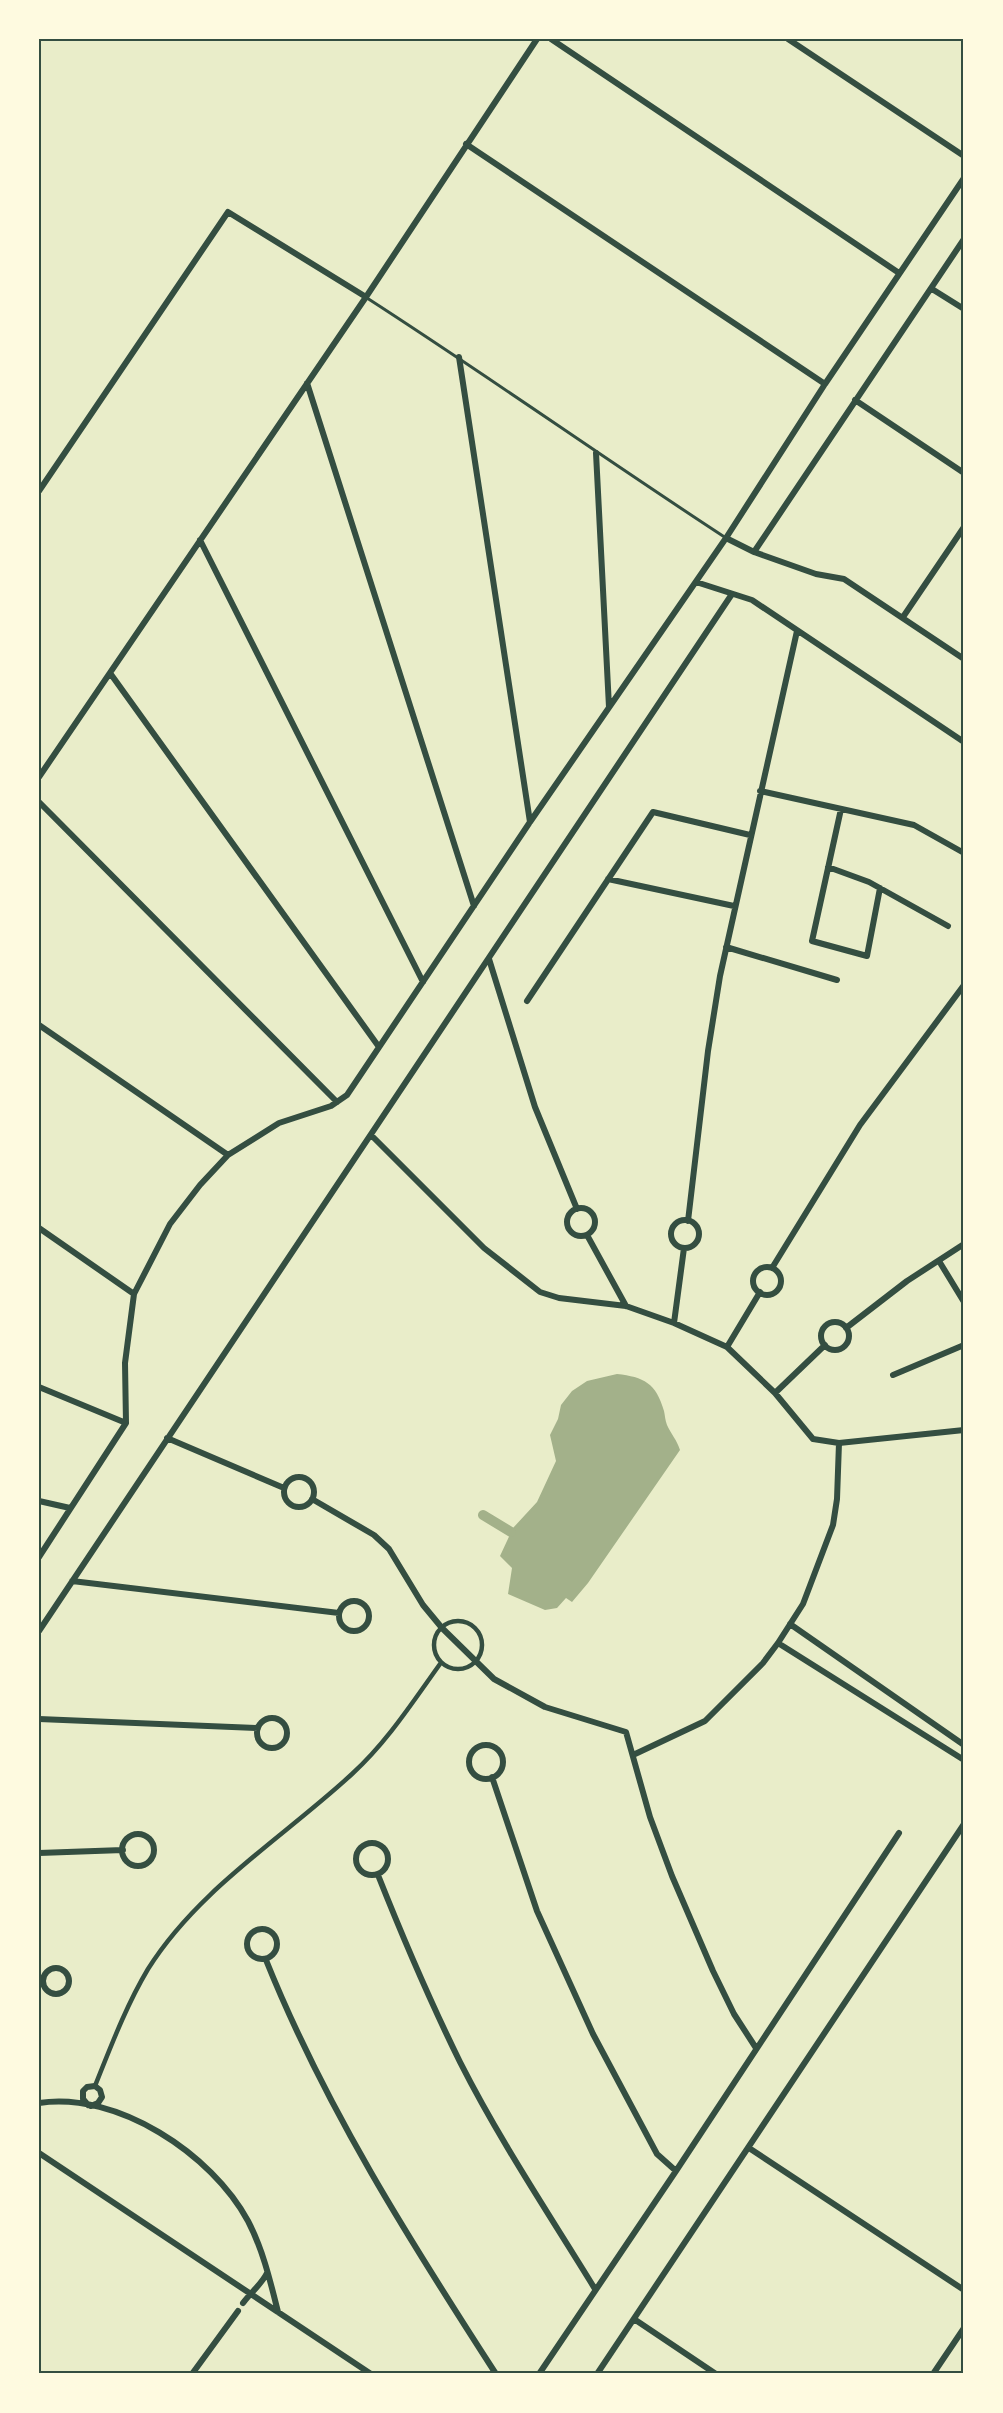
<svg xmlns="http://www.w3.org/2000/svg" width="1003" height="2413" font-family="'Fira Sans Condensed',sans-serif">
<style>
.water{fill:#a3b18a}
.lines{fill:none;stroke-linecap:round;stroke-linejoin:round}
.canal{stroke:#a3b18a;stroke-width:10}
.service{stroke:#344e41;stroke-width:3}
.pedestrian{stroke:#344e41;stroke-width:4.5}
.minor{stroke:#344e41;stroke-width:6}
.neatline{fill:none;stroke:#344e41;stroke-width:2}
</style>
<rect width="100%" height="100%" fill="#e9edc9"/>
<path class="water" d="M617,1374C644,1377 656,1383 664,1411C665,1415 665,1420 667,1425C671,1434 677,1440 680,1450L588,1583L572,1602L566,1598L557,1608L545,1610L508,1594L512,1568L500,1556L513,1528L537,1502L556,1461L550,1435L558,1419L561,1405L572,1391L587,1381Z"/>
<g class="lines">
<path class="canal" d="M483,1515L511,1532"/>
<path class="service" d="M367,298C488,376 605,459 726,538"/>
<path class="pedestrian" d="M434 1645a24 24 0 1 1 48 0a24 24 0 1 1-48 0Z
M95,2086C111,2046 126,2006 148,1969C198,1889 284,1837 352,1774C387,1742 412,1703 440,1664"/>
<path class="minor" d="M551,39L899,273
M788,39L964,156
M466,144L825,384
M932,289L964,309
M459,357L530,822
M307,383L474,906
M855,400L964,473
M596,453L609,707
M39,491L228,212L366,297
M726,538L754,552L816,574L844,579L964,659
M200,540L423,982
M754,552L964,239
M696,582L752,600L964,742
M903,617L964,527
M110,673L379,1047
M39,777L366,297L537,39
M760,791L914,825L964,853
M39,802L337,1102
M841,809L812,941L867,956L880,888
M828,867L869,882L948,926
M608,879L734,906
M726,947L837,980
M489,959L535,1107L577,1209
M527,1001L653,812L750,835
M39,1025L228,1155
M371,1135L484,1248L540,1292L559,1298L626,1306L674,1323L727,1347L775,1393L813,1439L839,1443L837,1499L833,1525L803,1604L778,1643L763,1663L705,1721L633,1755
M567 1222a14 14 0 1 1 28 0a14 14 0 1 1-28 0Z
M671 1234a14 14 0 1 1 28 0a14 14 0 1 1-28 0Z
M688,1221L708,1051L720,976L797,631
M39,1228L134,1294
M587,1235L626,1306
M939,1261L964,1302
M753 1281a14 14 0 1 1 28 0a14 14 0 1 1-28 0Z
M772,1268L860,1125L964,985
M821 1336a14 14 0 1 1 28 0a14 14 0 1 1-28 0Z
M674,1323L684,1248
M846,1328L907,1281L964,1244
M727,1347L760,1292
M893,1375L964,1345
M39,1387L126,1423
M775,1393L825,1345
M167,1438L284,1488
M839,1443L964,1430
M284 1492a15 15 0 1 1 30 0a15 15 0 1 1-30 0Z
M312,1499L374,1535L389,1549L423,1605L442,1628L494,1679L545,1707L626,1732L650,1817L672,1876L713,1971L734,2014L756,2048
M39,1501L70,1508
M39,1557L126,1423L125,1363L134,1294L170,1224L200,1185L228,1155L279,1123L331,1106L347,1095L530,822L726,538L825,384L964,178
M72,1581L339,1613
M339 1616a15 15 0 1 1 30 0a15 15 0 1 1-30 0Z
M790,1624L964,1745
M39,1631L732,594
M778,1643L964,1760
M257 1733a15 15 0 1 1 30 0a15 15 0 1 1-30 0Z
M39,1719L258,1728
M469 1762a17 17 0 1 1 34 0a17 17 0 1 1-34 0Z
M492,1777L537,1911L593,2034L657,2154L676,2171
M122 1850a16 16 0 1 1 32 0a16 16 0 1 1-32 0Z
M356 1859a16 16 0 1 1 32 0a16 16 0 1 1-32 0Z
M39,1853L123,1850
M378,1875C403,1938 430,2001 460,2062C500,2141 549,2214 595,2289
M247 1944a15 15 0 1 1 30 0a15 15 0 1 1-30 0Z
M266,1960C325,2107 410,2241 496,2374
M43 1981a13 13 0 1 1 26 0a13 13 0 1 1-26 0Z
M39,2103C117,2091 212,2154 248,2221C263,2250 270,2280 278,2312
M88,2105L83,2099V2091L87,2087L95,2086L100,2090L102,2097L98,2103L91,2106
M749,2148L964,2290
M39,2153L371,2374
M243,2303C251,2292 261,2285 267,2273
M634,2319L716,2374
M192,2374L238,2311
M539,2374L676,2171L899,1833
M597,2374L964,1824
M933,2374L964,2328"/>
</g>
<rect width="1003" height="2413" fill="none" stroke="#fefae0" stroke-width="81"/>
<rect x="40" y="40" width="922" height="2332" class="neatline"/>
</svg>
